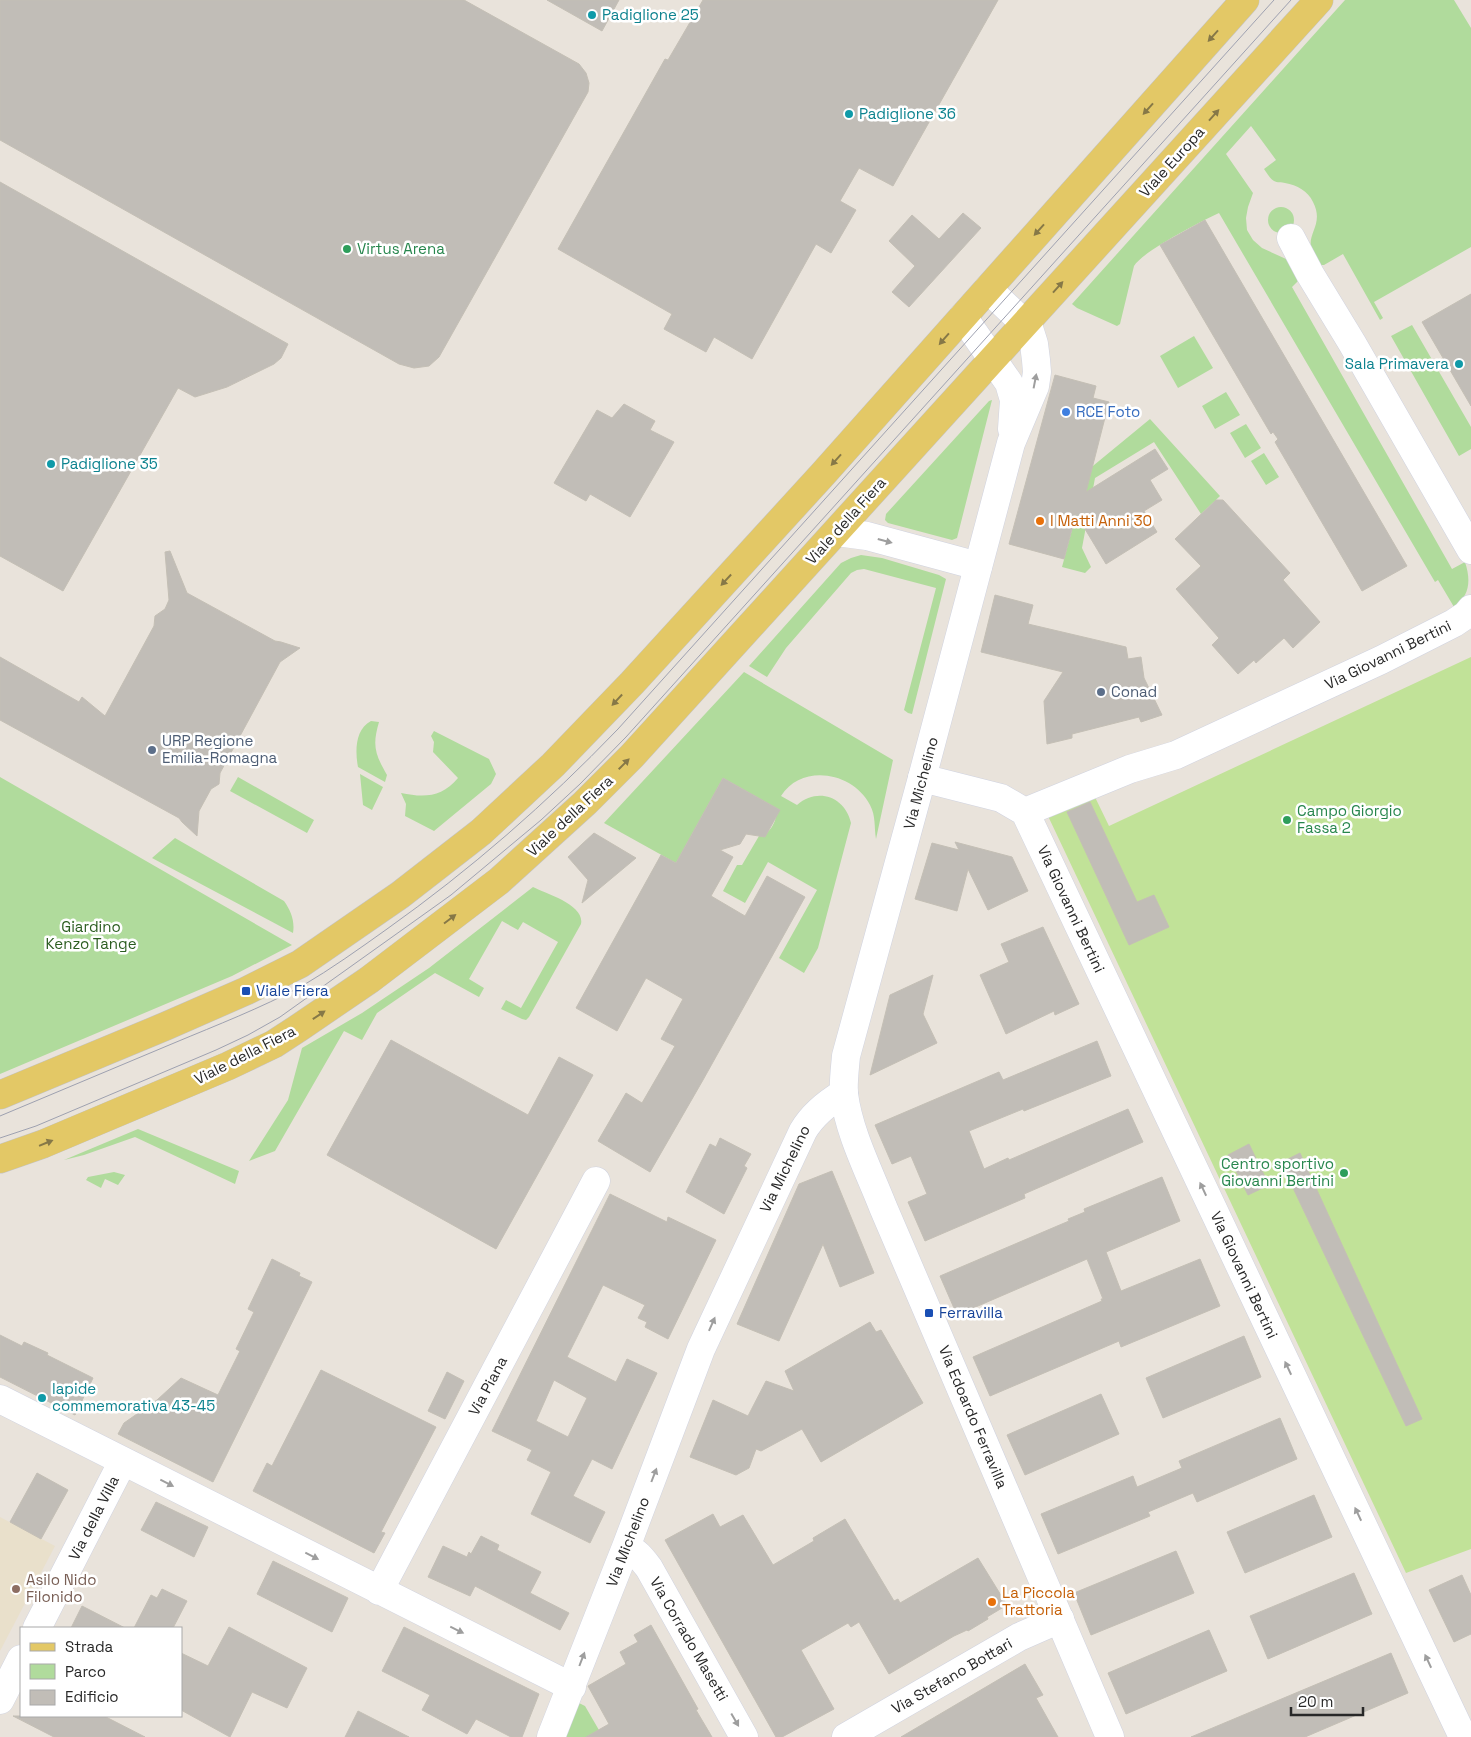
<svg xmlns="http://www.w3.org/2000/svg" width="1471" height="1737" font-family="'Space Grotesk',sans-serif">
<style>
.education{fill:#e9e0cb}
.green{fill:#b0db9c}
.pitch{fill:#c1e298}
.building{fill:#c1bdb7;stroke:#c4bfb5;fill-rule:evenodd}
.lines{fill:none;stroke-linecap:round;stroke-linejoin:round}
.street-casing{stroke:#d0d3e0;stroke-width:29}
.secondary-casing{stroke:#d0d3e0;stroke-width:29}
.primary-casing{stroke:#c3c3c3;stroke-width:29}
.street{stroke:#fff;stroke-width:28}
.secondary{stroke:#fff;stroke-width:28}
.primary{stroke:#e3c866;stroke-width:28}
.tram{stroke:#9ea1b0;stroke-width:1}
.oneway{fill:#867847}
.oneway2{fill:#9e9e9e}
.culture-dot{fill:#0f9aa8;stroke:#fff;stroke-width:2}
.leisure-dot{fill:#2e9e5b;stroke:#fff;stroke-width:2}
.shop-dot{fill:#3f7fe0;stroke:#fff;stroke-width:2}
.food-dot{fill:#e8710a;stroke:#fff;stroke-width:2}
.service-dot{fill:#5c6f8a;stroke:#fff;stroke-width:2}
.transit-dot{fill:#1a4fb4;stroke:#fff;stroke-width:2}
.education-dot{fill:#8d6e63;stroke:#fff;stroke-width:2}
.labels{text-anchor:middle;stroke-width:5;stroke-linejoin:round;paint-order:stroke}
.culture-label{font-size:15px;fill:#0d838f;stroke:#fff;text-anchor:start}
.street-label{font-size:15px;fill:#282828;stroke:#fff}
.leisure-label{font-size:15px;fill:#27864d;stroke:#fff;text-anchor:start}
.shop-label{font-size:15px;fill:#366cbe;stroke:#fff;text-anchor:start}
.food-label{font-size:15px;fill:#c56008;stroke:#fff;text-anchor:start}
.service-label{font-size:15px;fill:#4e5e75;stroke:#fff;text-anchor:start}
.park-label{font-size:15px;fill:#2b5d20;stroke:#fff}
.transit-label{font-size:15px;fill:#164399;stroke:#fff;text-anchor:start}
.education-label{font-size:15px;fill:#785e54;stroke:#fff;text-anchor:start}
</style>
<rect width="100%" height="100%" fill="#e9e3db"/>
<path class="education" d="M0,1517L55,1546L0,1651Z"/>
<path class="green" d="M1345,0H1454L1471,28V247L1374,302L1383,318L1380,320L1343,254L1324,265H1321C1318,260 1313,253 1311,247C1308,233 1324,223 1313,202C1308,191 1297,185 1285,183C1282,182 1277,183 1274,181C1270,179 1267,173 1264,169L1276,160L1251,126L1226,154L1253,193L1248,207L1246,218L1247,230L1253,240L1262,248L1286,259L1298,281L1292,287L1452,569L1465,562C1471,580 1470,596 1454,607L1438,580L1435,582L1219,213C1200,222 1143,251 1134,266L1120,324L1117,326L1077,308L1072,304Z
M1268 220a13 13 0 1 1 26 0a13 13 0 1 1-26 0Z
M1412,325L1471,427V449L1459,456L1391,336Z
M1194,336L1213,368L1178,388L1160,356Z
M1226,392L1240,415L1215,429L1202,406Z
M992,400L957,538L952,540L888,523L885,520L886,514L989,401Z
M1150,419L1220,496L1201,514L1154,442L1095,478L1082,548L1091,567L1085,573L1062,567L1088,470Z
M1246,424L1261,448L1245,458L1230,433Z
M1264,453L1279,477L1266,485L1251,461Z
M861,555L882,558L939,575L946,579L912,714L908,713L904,710L936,588L864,569L857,570L851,573L786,648L767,677L749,666L841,563L851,558Z
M744,672L893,760L876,839C874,827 876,816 870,805C853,772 802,763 781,796L797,805C818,787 845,797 851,823L818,948L804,973L779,958L817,890L768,862L745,903L723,891L737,865H742L759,836C767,837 776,823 776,815C776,813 775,810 774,807L723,778L676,863L604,823Z
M371,721L379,722C372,746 375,754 387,775L385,782L358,767C355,752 355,729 371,721Z
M434,731L489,759L496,774L491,784L434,831L405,816L406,804L401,793C425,798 442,797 458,778L433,752L434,742L431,736Z
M360,774L383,787L372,810L363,805Z
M0,777L292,945L232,976L0,1074Z
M238,777L314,820L307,833L230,791Z
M175,838L284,901C291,911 295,921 293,933L152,858Z
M533,887C547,894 585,905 581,924L529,1017L526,1020L522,1019L501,1009L506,1000L521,1008L558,942L523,922L518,930L502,921L469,979L484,988L479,997L435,973L377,1013L362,1040L344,1031L275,1151L249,1161L288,1100L302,1048L362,1013L429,968Z
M138,1129L239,1171L235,1184L135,1137L84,1155L64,1160Z
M114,1172L125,1175L118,1185L105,1179L101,1188L86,1180L88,1177Z
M579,1703L585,1706L603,1737H566Z"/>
<path class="pitch" d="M1471,657V1549L1406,1573L1048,816L1094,795L1109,826Z"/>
<path class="building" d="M0,0H464L579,64L586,73L589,83L588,92L439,357L429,366L414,368L399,364L0,140Z
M547,0H619L602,31Z
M703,0H998L893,186L859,168L840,201L856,210L831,253L816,244L752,359L714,337L706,352L664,329L672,314L558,249L665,59L668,60Z
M0,182L288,344L281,358L274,364L227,387L195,397L178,388L63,591L0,556Z
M963,213L981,228L909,307L892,292L915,266L889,241L912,215L939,239Z
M1205,220L1407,566L1362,591L1275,442L1278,439L1273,432L1271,434L1160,245Z
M1471,294V406L1422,322Z
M1055,375L1096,386L1093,398L1109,402L1086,492L1155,449L1168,469L1150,480L1162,500L1144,511L1157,532L1106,564L1076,514L1064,559L1009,544Z
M624,404L655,421L650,430L674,442L630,517L590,494L586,501L554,483L597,410L612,418Z
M1216,500H1223L1290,573L1283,580L1320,622L1293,648L1284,638L1256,663L1254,660L1238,674L1212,645L1219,638L1176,589L1201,566L1175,539Z
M170,551L187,593L275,641L281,642L300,648L280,662L220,773L219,784L211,789L199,811L197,836L182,822L179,818L0,720V657L79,702L82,697L105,716L154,626L155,616L165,609L169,600L165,552Z
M995,595L1033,605L1028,624L1126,647L1128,659L1141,657L1144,678L1162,715L1141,722L1139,717L1072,734V738L1047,744L1044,701L1063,672L981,652Z
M723,778L780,810L765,837L746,834L740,844L720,850L733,857L711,896L745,916L767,876L805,897L703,1080L650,1172L598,1141L626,1093L642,1103L675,1046L661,1039L683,999L646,978L617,1031L576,1008L661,855L676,863Z
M1090,802L1137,902L1154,895L1169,927L1129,945L1067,812Z
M594,833L636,858L582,903L588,880L568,857Z
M955,842L1012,857L1028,891L988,910L968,869L957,911L915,899L932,843L959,850Z
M1043,927L1079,1004L1055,1015L1054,1011L1006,1034L980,975L1009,962L1001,944Z
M933,975L923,1014L937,1043L870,1075L890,995Z
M391,1040L528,1115L559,1057L593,1075L496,1249L327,1155Z
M1097,1041L1111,1076L1024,1111L1023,1109L969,1131L984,1169L1008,1158L1009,1160L1128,1109L1143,1142L1024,1194L1025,1198L925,1241L908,1202L927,1194L911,1156L892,1164L875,1125L999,1072L1003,1080Z
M720,1138L751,1154L744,1166L747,1168L724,1214L686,1192L710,1144L716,1147Z
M1249,1144L1269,1185L1248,1195L1228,1155Z
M1300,1153L1422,1419L1406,1426L1284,1169V1161Z
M832,1171L874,1273L840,1287L823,1244L779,1341L737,1324L799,1184Z
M1162,1177L1180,1221L1106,1252L1121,1291L1200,1259L1220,1306L1121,1347L1119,1341L990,1396L973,1357L1102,1301L1101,1299H1103L1087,1259L957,1315L940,1276L1069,1221L1068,1219L1085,1212L1084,1209Z
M610,1194L667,1222L668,1217L716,1240L668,1339L645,1327L647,1322L638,1318L645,1305L603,1285L567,1357L616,1382L627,1359L657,1373L612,1469L592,1459L573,1496L605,1512L590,1543L531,1514L551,1472L527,1460L532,1450L492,1431ZM554,1380L587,1398L568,1437L536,1421Z
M272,1259L300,1273L299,1276L312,1282L213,1482L118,1434L124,1423L157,1400L181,1378L218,1395L240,1351L236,1349L254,1312L248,1309Z
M870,1322L876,1332L881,1330L923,1403L821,1462L802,1429L761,1451L756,1449L749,1468L736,1475L690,1457L713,1400L748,1416L766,1381L794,1391L785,1371Z
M0,1335L22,1346L24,1342L48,1353L47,1355L93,1378L75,1415L0,1377Z
M1244,1336L1261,1377L1163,1418L1146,1378Z
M321,1370L436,1427L381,1532L385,1533L374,1553L253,1491L267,1463L272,1466Z
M447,1372L464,1381L445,1419L428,1411Z
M1101,1394L1119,1434L1025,1475L1007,1435Z
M1280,1418L1297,1459L1197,1502L1193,1493L1148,1512L1150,1516L1058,1554L1041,1514L1133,1476L1137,1487L1182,1468L1179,1461Z
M37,1473L68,1490L41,1539L10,1522Z
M1314,1495L1332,1537L1245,1573L1227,1532Z
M156,1502L208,1527L194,1557L141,1530Z
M713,1514L720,1527L743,1515L773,1565L814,1541L813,1538L845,1519L894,1601L898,1599L900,1603L978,1558L1007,1605L987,1617L988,1619L968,1631L967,1630L954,1636L889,1674L859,1622L851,1627L848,1623L801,1650L834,1709L782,1737H776L665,1540Z
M481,1536L499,1545L497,1550L541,1572L530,1593L569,1613L560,1630L475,1586L470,1596L428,1577L443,1546L467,1557L469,1552L471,1554Z
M1176,1551L1194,1593L1091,1635L1074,1593Z
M273,1561L348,1598L332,1632L257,1594Z
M1354,1573L1372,1614L1268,1659L1250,1616Z
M1462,1575L1471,1595V1634L1454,1642L1429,1590Z
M162,1589L187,1601L173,1628H134L151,1595L157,1598Z
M82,1606L125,1628H71Z
M651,1625L698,1709L696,1710L712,1737H586L609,1724L588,1686L626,1664L620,1652L638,1642L634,1635Z
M229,1627L307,1668L287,1708L252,1692L230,1737L181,1710V1653L208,1666Z
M404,1627L539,1694L522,1737H511L476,1719L467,1734L422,1710L430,1695L382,1671Z
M1209,1630L1227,1671L1126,1714L1108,1673Z
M1391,1653L1408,1693L1305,1737H1191Z
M1025,1664L1043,1695L1036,1698L1058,1737H901Z
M358,1711L409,1737H345Z
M13,1716H104L145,1737H54Z"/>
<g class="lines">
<g class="street-casing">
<path id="street" d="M1291,238L1310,274L1352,343L1471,550
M837,532L867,536L978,566
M922,778L1001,798L1025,812L1463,1737
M1025,812L1130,769L1176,755L1381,660L1454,623L1466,615L1471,609
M0,1399L572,1687
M626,1547C637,1552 642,1559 649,1568L744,1737
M379,1591L596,1181
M37,1628L123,1461
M0,1700L21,1659
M551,1737L626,1547L701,1349L803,1131C813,1114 827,1103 844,1093
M846,1737L1019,1637L1060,1619"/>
</g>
<g class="secondary-casing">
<path id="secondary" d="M988,289L1029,328L1034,344L1036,360L1037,372L1035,386L1011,443L922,778L846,1056C845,1068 843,1082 844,1094C849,1133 869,1171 883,1207L1110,1737
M963,317L1009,383L1014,400L1012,429"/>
</g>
<g class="primary-casing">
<path id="primary" d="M0,1095L166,1026L246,991L300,964L400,895L481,832L553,765L632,683L823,474L1245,0
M0,1159L43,1144L228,1066L274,1044L300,1027L369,980L499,881L585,803L632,756L1319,0"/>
</g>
<use href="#street" class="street"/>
<use href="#secondary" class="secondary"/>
<use href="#primary" class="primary"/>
<path class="tram" d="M0,1116C58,1092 116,1067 174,1043C217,1025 261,1008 302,986C331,969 359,949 387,929C470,870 547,803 618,729L1274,0
M0,1138L36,1126L216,1050L248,1035L280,1017L451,895L541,820L580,784L626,737L1291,0"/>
</g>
<defs><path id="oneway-solid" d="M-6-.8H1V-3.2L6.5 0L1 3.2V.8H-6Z" transform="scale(1.25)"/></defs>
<g class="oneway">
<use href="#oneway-solid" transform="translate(1213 36) rotate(132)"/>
<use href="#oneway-solid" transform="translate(1148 109) rotate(132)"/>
<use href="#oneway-solid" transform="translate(1214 115) rotate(-48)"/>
<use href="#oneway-solid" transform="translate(1039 230) rotate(132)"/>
<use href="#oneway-solid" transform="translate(1058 287) rotate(-48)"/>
<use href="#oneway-solid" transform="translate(944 339) rotate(131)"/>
<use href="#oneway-solid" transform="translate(836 460) rotate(132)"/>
<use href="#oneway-solid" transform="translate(726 580) rotate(133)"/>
<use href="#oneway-solid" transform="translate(617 700) rotate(133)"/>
<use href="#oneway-solid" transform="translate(624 764) rotate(-45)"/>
<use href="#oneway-solid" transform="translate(450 919) rotate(-37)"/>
<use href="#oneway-solid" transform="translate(319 1015) rotate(-34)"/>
<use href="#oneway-solid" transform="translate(46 1143) rotate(-22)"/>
</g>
<g class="oneway2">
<use href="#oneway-solid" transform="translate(1035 381) rotate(-79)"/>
<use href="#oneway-solid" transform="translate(885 541) rotate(15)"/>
<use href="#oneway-solid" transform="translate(1203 1189) rotate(-115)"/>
<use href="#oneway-solid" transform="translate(712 1324) rotate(-66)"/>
<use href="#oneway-solid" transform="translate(1288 1368) rotate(-115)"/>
<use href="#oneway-solid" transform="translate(654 1475) rotate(-69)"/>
<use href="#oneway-solid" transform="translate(167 1483) rotate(27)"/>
<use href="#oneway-solid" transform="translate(1358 1514) rotate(-115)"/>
<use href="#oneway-solid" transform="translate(312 1556) rotate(27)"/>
<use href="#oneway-solid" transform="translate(457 1630) rotate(26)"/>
<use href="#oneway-solid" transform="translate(582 1659) rotate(-69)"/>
<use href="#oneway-solid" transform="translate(1428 1661) rotate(-115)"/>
<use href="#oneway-solid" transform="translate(735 1720) rotate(60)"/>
</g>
<g class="culture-dot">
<circle cx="592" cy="15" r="5"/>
<circle cx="849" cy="114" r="5"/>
<circle cx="1459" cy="364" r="5"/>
<circle cx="51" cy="464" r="5"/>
<circle cx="42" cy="1398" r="5"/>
</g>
<g class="leisure-dot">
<circle cx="347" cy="249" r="5"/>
<circle cx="1287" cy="820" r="5"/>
<circle cx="1344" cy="1173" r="5"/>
</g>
<circle class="shop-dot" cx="1066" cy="412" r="5"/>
<g class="food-dot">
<circle cx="1040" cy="521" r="5"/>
<circle cx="992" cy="1602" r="5"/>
</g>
<g class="service-dot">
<circle cx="1101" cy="692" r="5"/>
<circle cx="152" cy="750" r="5"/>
</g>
<g class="transit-dot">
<rect x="241" y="986" width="10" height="10" rx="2.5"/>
<rect x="924" y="1308" width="10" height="10" rx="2.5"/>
</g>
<circle class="education-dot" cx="16" cy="1589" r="5"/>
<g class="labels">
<g class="culture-label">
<text x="602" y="20">Padiglione 25</text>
<text x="859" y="119">Padiglione 36</text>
<text x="1449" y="369" text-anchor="end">Sala Primavera</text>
<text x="61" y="469">Padiglione 35</text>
<text x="52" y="1394">lapide<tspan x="52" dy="17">commemorativa 43-45</tspan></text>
</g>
<g class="street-label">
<text transform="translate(1172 162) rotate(-48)" y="5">Viale Europa</text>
<text transform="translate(846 521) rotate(-48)" y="5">Viale della Fiera</text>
<text transform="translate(1388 655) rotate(-26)" y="5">Via Giovanni Bertini</text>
<text transform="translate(921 783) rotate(-75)" y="5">Via Michelino</text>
<text transform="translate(570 816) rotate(-43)" y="5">Viale della Fiera</text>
<text transform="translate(1071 909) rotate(65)" y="5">Via Giovanni Bertini</text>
<text transform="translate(245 1055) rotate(-27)" y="5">Viale della Fiera</text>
<text transform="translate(785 1169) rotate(-64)" y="5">Via Michelino</text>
<text transform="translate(1244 1275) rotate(65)" y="5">Via Giovanni Bertini</text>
<text transform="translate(488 1386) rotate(-62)" y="5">Via Piana</text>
<text transform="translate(973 1417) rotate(67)" y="5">Via Edoardo Ferravilla</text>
<text transform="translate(94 1518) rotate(-63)" y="5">Via della Villa</text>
<text transform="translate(628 1542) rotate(-69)" y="5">Via Michelino</text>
<text transform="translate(689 1639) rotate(60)" y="5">Via Corrado Masetti</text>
<text transform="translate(952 1676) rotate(-30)" y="5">Via Stefano Bottari</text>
</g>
<g class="leisure-label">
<text x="357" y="254">Virtus Arena</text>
<text x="1297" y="816">Campo Giorgio<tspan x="1297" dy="17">Fassa 2</tspan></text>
<text x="1334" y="1169" text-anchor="end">Centro sportivo<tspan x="1334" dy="17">Giovanni Bertini</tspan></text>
</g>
<g class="shop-label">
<text x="1076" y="417">RCE Foto</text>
</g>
<g class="food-label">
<text x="1050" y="526">I Matti Anni 30</text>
<text x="1002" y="1598">La Piccola<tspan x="1002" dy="17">Trattoria</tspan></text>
</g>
<g class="service-label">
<text x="1111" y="697">Conad</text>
<text x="162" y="746">URP Regione<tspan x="162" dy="17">Emilia-Romagna</tspan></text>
</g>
<g class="park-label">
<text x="91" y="932">Giardino<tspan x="91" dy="17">Kenzo Tange</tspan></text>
</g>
<g class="transit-label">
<text x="256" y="996">Viale Fiera</text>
<text x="939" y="1318">Ferravilla</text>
</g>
<g class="education-label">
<text x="26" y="1585">Asilo Nido<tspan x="26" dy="17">Filonido</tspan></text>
</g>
</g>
<rect x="20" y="1627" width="162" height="90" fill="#ffffff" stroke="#a9a9a9"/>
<rect x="30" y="1643" width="25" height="8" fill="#e3c866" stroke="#a9a9a9"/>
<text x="65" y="1652" font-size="15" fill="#282828">Strada</text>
<rect x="30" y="1664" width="25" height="15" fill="#b0db9c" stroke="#a9a9a9"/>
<text x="65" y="1677" font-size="15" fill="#282828">Parco</text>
<rect x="30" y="1690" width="25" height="15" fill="#c1bdb7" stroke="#a9a9a9"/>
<text x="65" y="1702" font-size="15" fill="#282828">Edificio</text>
<path d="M1291 1707v8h72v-8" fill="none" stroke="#282828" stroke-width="2.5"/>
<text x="1298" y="1707" font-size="15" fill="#282828" stroke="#ffffff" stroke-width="4" paint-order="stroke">20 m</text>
</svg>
